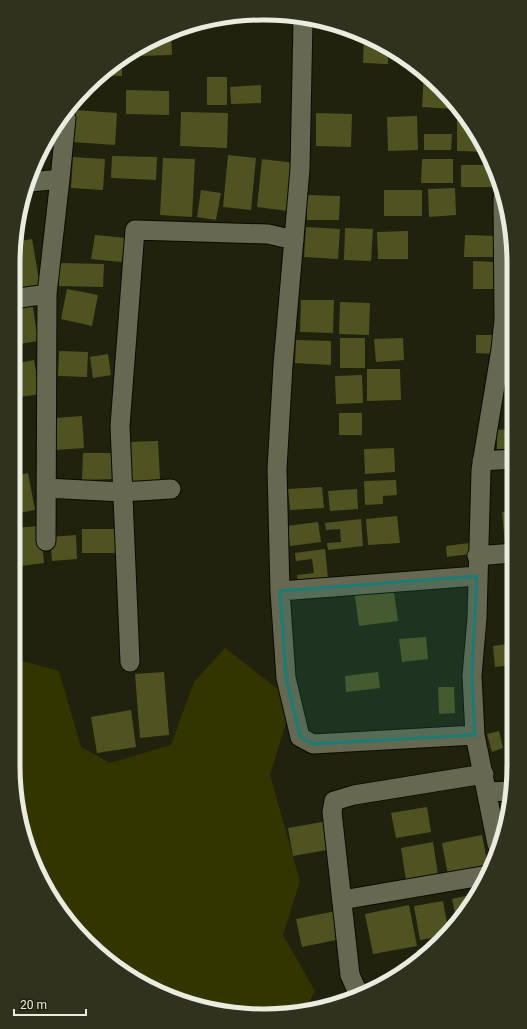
<svg xmlns="http://www.w3.org/2000/svg" width="527" height="1029" font-family="Roboto,sans-serif">
<style>
.water{fill:#323500}
.building{fill:#4f5321}
.lines{fill:none;stroke-linecap:round;stroke-linejoin:round}
.street-casing{stroke:#0a0b00;stroke-width:21}
.street{stroke:#666851;stroke-width:19}
.marked{fill:#1a7c74;fill-opacity:0.2;stroke:#1a7c74;stroke-width:3;stroke-linejoin:round}
.rim{fill:none;stroke:#eaecdf;stroke-width:5}
</style>
<rect width="100%" height="100%" fill="#20220d"/>
<path class="water" d="M225,648L279,690L287,720L270,775L300,881L283,935L315,991L305,1010L280,1015L199,1008L125,974L65,918L26,846L13,765V664L15,659L59,671L81,747L110,763L171,745L194,682Z"/>
<path class="building" d="M171,33L172,55L139,56V52Z
M364,36L374,39L388,48V64L363,63Z
M400,56L409,62H400Z
M122,62V76L98,75H99Z
M424,72L428,75L452,102V109L422,107Z
M207,77H227V105H207Z
M261,85V103L231,104L230,87Z
M126,90L169,91V115L126,114Z
M75,110L117,113L115,145L72,142Z
M181,112L228,113L227,148L180,146Z
M316,113L352,114L351,147L316,146Z
M417,116L418,150L388,151L387,117Z
M457,120H468L472,124L486,152L457,151Z
M424,134H452L451,150H424Z
M41,150L42,162L36,163L39,153Z
M228,155L256,158L251,210L223,207Z
M112,156L157,157L156,180L111,178Z
M73,157L105,159L103,190L71,188Z
M163,158L195,159L192,217L160,215Z
M262,159L295,163L288,211L257,207Z
M422,159H453V183H421Z
M461,165H493V187H461Z
M455,188L456,215L429,217L428,189Z
M201,190L221,193L216,220L197,217Z
M384,190H422V216H384Z
M307,195L340,196L339,220H307Z
M306,227L340,229L338,259L304,257Z
M345,228L373,229L371,261L344,260Z
M408,231V259H378L377,232Z
M95,235L126,238L122,262L91,259Z
M465,235L496,236L495,257H464Z
M32,239L40,286L13,291L14,247L15,242Z
M473,261L495,262V289H473Z
M59,263L104,264L103,287L59,286Z
M67,289L98,295L92,326L61,319Z
M301,300H334L333,333L300,332Z
M32,301L38,341L13,345V304Z
M340,302L370,303L369,335L339,334Z
M476,335H496L495,354L476,353Z
M340,338H365V368H340Z
M403,338L404,360L376,362L374,339Z
M296,340L331,341V365L295,363Z
M59,351L88,352L87,377L58,376Z
M108,354L111,375L93,378L90,357Z
M34,360L40,394L13,398V364Z
M367,369H400L401,400L367,401Z
M362,375L363,403L336,404L335,376Z
M339,413H362V435H339Z
M82,416L84,448L56,450L55,418Z
M512,429V449H497V430Z
M158,441L160,480L128,482L127,442Z
M394,448L395,472L365,474L364,449Z
M83,453H115L114,479L82,480Z
M28,473L35,510L13,514V476Z
M396,480L397,495L383,496V504L365,505L364,481Z
M322,487L324,508L290,510L288,489Z
M357,489L358,509L330,511L328,491Z
M513,511V544L505,545L502,512Z
M397,516L400,543L368,545L366,519Z
M361,519L363,546L328,550L327,543L341,542L340,529L326,530L325,523Z
M318,522L321,542L290,546L287,526Z
M40,526L44,563L13,567V528Z
M82,529H116V553H82Z
M76,535L77,559L52,561L50,537Z
M469,543L470,554L447,557L446,546Z
M325,549L328,578L298,582L297,575L314,573L312,559L296,561L295,553Z
M393,585L398,621L359,626L354,590Z
M426,637L428,659L402,662L399,639Z
M513,643V665L495,667L493,646Z
M164,672L169,735L140,738L135,674Z
M378,672L380,688L346,692L345,676Z
M438,687H454L455,713L439,714Z
M131,710L136,747L97,753L91,717Z
M499,731L503,748L492,752L487,734Z
M513,763V784L508,785L504,765Z
M427,807L431,832L396,838L391,813Z
M328,821L332,849L293,856L288,828Z
M482,835L488,867L448,875L442,843Z
M433,842L438,875L406,880L401,848Z
M475,894L456,919L452,899Z
M443,901L448,929L442,936L420,940L414,906Z
M409,905L417,946L373,954L365,914Z
M336,911L341,939L302,947L296,919Z
M435,946L429,954L419,960L417,950Z"/>
<g class="lines">
<g class="street-casing">
<path id="street" d="M303,20L300,169L283,365L277,469L280,591L286,678L300,737L313,744L475,735
M60,179L66,118
M13,299L47,294L60,179L31,182
M482,461L513,459
M46,488L122,492L171,489
M46,541L47,294
M477,556L513,553
M280,591L477,576
M130,662L120,426L135,230L268,234L294,240
M487,792L511,791
M497,844L475,735L472,676L477,618L481,470L501,349L504,320L503,197
M342,900L488,875
M365,993H358L350,975L332,812L334,801L354,795L484,774"/>
</g>
<use href="#street" class="street"/>
</g>
<path class="marked" d="M477,576L472,676L475,735L313,744L300,737L286,678L280,591Z"/>
<path d="M0 0H527V1029H0ZM263 20H264A243 243 0 0 1 507 263V766A243 243 0 0 1 264 1009H263A243 243 0 0 1 20 766V263A243 243 0 0 1 263 20Z" fill="#30321e" fill-rule="evenodd"/>
<path class="rim" d="M263 20H264A243 243 0 0 1 507 263V766A243 243 0 0 1 264 1009H263A243 243 0 0 1 20 766V263A243 243 0 0 1 263 20Z"/>
<path d="M14 1009v6h72v-6" fill="none" stroke="#eaecdf" stroke-width="2"/>
<text x="20" y="1009" font-size="12" fill="#eaecdf" stroke="#20220d" stroke-width="3" paint-order="stroke">20 m</text>
</svg>
